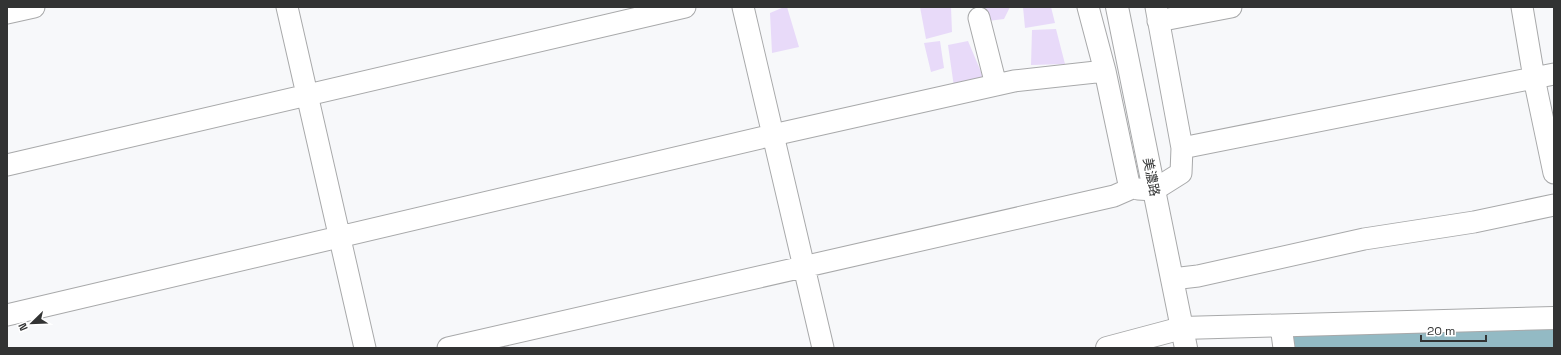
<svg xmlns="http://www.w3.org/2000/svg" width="1561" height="355" font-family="'Space Grotesk','Noto Sans JP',sans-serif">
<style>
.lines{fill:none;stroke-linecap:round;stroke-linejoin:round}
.stream{stroke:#93bac4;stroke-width:7}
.river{stroke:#93bac4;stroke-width:39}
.building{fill:#e8daf9}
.minor-casing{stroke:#a8a9aa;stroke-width:23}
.tertiary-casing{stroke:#a8a9aa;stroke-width:24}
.secondary-casing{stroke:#a8a9aa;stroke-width:24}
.primary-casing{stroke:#a8a9aa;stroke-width:24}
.minor{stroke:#fff;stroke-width:21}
.tertiary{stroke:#fff;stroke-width:22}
.secondary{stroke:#fff;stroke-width:22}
.primary{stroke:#fff;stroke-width:22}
.labels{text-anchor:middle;stroke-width:4;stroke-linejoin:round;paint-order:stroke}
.street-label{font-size:13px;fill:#323333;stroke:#fff}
</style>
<rect width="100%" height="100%" fill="#f7f8fa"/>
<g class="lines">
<path class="stream" d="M1395,345L1396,348"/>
<path class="river" d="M1299,348L1554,339"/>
</g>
<path class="building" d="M784,7H787L799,47L772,53L770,13Z
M920,7H951L952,32L926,39Z
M985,7H1010L1004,19L988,21Z
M1023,7H1051L1055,23L1025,28Z
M1056,29L1065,64L1031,65L1032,30Z
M940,41L944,68L931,72L924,43Z
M968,41L984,79L954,87L948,45Z"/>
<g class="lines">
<g class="minor-casing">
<path id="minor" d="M287,7L365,348
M743,7L823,348
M1156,7L1182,148L1554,74
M1522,7L1534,78L1554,173
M7,13L34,7
M979,18L996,85
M1158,21L1231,7
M7,165L685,7
M1138,189L1154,190L1181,173L1182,148
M1172,279L1198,276L1364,239L1474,222L1554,205
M7,315L773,135L1014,81L1105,71
M1281,326L1284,348
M448,348L1114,196L1130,189L1105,71L1088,7"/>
</g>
<g class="tertiary-casing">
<path id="tertiary" d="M1182,328L1554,318"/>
</g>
<g class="secondary-casing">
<path id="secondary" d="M1107,348L1182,328"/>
</g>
<g class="primary-casing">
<path id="primary" d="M1117,7L1186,348"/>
</g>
<use href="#minor" class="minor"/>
<use href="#tertiary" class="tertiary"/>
<use href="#secondary" class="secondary"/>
<use href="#primary" class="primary"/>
</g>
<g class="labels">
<g class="street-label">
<text transform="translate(1152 177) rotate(79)" y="5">美濃路</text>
</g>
</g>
<rect width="1561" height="355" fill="none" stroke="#323333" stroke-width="16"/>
<g transform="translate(32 323) rotate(247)" stroke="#ffffff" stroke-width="3" paint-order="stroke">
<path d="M0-3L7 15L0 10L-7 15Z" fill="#323333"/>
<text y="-6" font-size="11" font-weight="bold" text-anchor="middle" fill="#323333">N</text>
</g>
<path d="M1421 335v6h65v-6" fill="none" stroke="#323333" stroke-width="2"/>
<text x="1427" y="335" font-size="12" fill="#323333" stroke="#ffffff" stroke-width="3" paint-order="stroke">20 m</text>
</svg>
